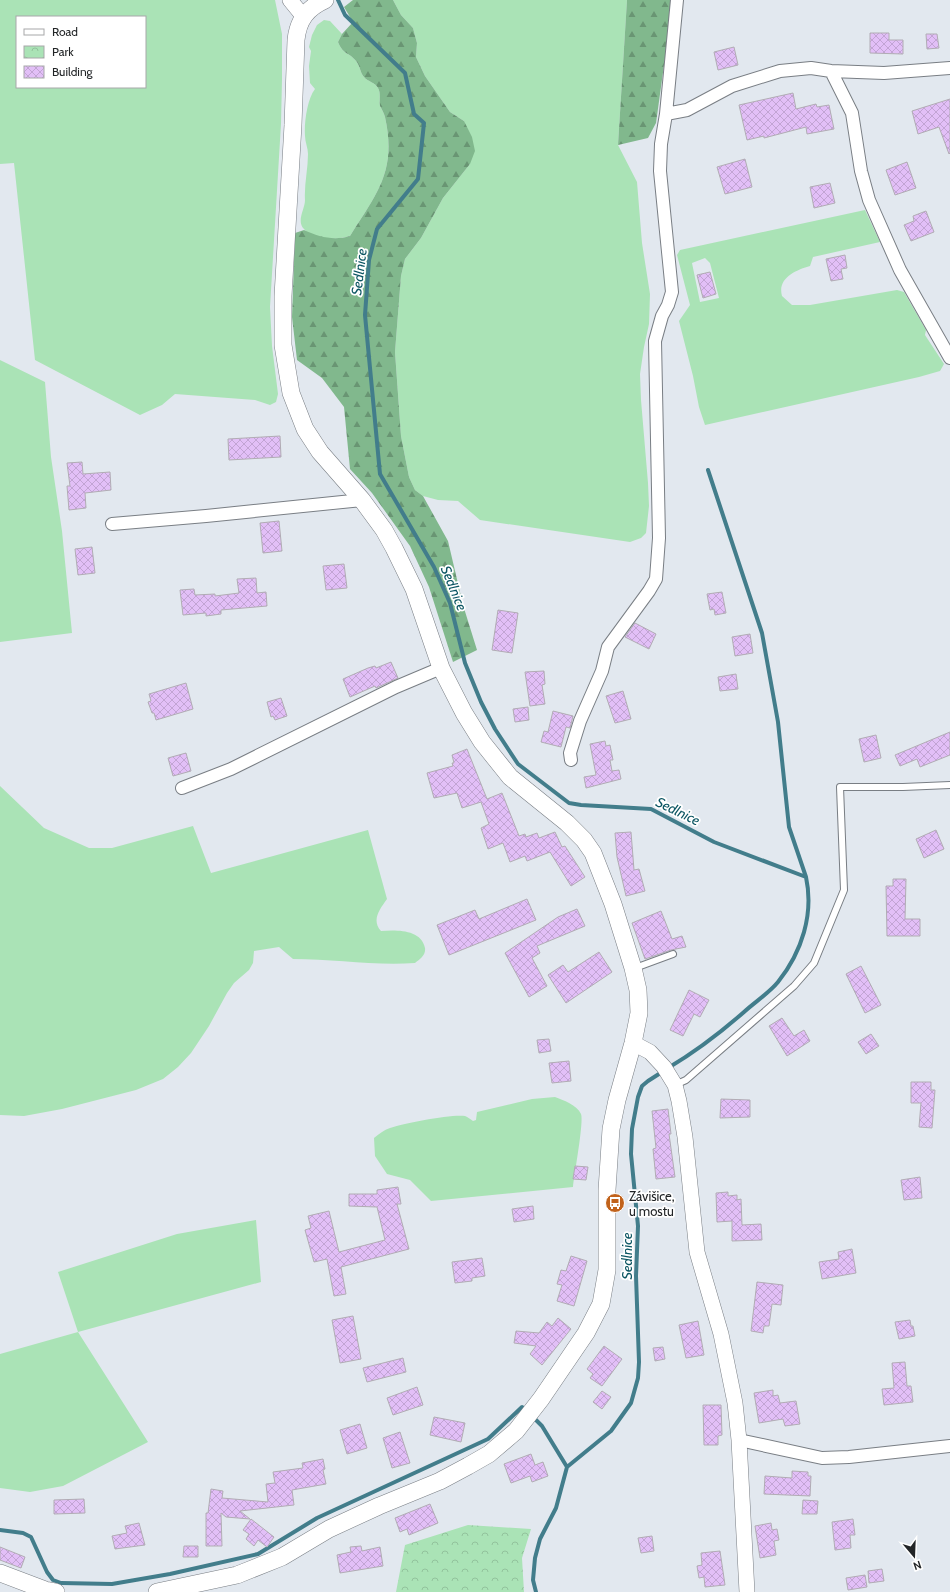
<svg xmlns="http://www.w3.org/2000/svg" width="950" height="1592" font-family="Cabin,sans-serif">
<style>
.grass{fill:#aae3b6;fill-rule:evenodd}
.forest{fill:url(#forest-firs)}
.park{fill:url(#park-crowns)}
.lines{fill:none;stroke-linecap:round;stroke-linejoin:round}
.stream{stroke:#427d8b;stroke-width:4}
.building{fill:url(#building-cross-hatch);stroke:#b1acb4}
.service-casing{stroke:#797e84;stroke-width:8}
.minor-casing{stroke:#797e84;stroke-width:14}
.tertiary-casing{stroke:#797e84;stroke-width:16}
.secondary-casing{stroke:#797e84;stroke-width:18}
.service{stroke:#fff;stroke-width:6}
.minor{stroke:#fff;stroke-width:12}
.tertiary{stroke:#fff;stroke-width:15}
.secondary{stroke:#fff;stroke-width:17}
.labels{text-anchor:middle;stroke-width:3.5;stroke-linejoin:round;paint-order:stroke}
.poi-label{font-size:13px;fill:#222527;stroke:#fff;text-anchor:start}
.water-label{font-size:14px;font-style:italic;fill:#0b5562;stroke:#fff}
</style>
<defs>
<pattern id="forest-firs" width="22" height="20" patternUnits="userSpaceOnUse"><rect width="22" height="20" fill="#81b88d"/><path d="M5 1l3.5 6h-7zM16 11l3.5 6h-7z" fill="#699573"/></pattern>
<pattern id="park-crowns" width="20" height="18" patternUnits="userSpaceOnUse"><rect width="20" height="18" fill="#aae3b6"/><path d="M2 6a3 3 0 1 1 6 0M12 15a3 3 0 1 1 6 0" fill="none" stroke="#92c39c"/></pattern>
<pattern id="building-cross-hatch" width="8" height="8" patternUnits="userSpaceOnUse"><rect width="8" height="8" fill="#e2bff7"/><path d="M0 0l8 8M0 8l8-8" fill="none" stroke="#c2a4d4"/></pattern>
</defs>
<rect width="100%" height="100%" fill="#e2e8ef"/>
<path class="grass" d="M0,0H275L282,34V79L281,124L270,307L272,346L278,394L276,402L270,405L255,400L175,394L162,405L140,415L35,360L14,163L0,164ZM17,17H145V87H17Z
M393,0H627L618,145L637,182L642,243L650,294L649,324L644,347L640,374L641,400L648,483L649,506L646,533L641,538L630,542L480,520L458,501L438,500L423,496L415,490L409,477L401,436L395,352L401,276L405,259L421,238L443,198L470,164L464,121L450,112L425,76L416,57L417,43L413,28L401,15Z
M324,20L330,21L342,34L338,42C344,56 348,51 356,61C360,65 360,73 364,77C368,82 375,82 378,88C381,93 379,100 380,106C382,110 384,113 385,117C397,171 377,193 350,236C338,240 313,240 304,229C296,221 305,209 305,200C304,185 308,169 308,154C308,148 305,142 305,136C304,124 307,99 315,89L310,83L309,66L311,51L309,47L312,35L317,25Z
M865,210L880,242L813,257L810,266C796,270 777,278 782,296L792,305H810L897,290L904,292L926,330L925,335L944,364L940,371L919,377L705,425L699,407L693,376L679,321L690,305L677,255L680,250ZM705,258L710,263L719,298L700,302L692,263Z
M0,360L45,382L51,457L62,531L72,633L0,642Z
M0,786L44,828L89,848H112L193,826L211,873L368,830L387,899C380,909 371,920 381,931C396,930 421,929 425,948C426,955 420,959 415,963C375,966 334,959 293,959L279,947L254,951L253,963L249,970L234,983L227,993L209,1026L191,1053L178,1067L163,1079L136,1090L62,1109L24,1116L0,1115Z
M555,1097C563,1100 577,1105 581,1114C584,1122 574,1175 573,1187L431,1201L410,1180L387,1174L375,1156L374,1138C379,1134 384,1130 390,1128C404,1123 452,1114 465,1116C468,1117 470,1119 473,1121L476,1120L477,1112L532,1099Z
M256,1220L261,1282L78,1332L148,1442L63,1486L30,1492L0,1488V1354L78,1332L58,1272L177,1234Z"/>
<path class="forest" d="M353,0H393L401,15L413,28L417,43L416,57L425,76L450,112L464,121L472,137L475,151L470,164L443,198L421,238L405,259L401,276L395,352L401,436L409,477L415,490L423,496L448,541L463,605L477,650L453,662L429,587L410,546L372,493L350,469L344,407L322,378L297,360L292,317L295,233L304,230C319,237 334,241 350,236C377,193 397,171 385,117C384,113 382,110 380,106C379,100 381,93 378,88C375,82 368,82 364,77C360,73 360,65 356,61C348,51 344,56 338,42L342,34L353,22L344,7Z
M627,0H673L656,123L648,138L618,145Z"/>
<path class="park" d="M468,1525L531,1529L522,1558L524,1592H396L405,1545Z"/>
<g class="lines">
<path class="stream" d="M338,0L345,15L405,73L414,114L424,123L418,179L377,229L369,260L365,315L380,474L434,567L450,603L465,663L481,702L495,729L518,764L569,803L581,805L651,809L714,842L806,877C814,914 802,952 778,982C769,993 755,1002 744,1012C720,1033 695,1052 668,1068
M708,470L762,633L778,722L789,827L806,877
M533,1417L542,1426L567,1467
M0,1530L23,1533L31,1537L47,1572L53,1580L61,1583L112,1584L170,1574L258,1554L317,1518L488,1439L522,1407L526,1411
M536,1592L533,1580L535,1558L540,1539L556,1508L567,1467L611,1431L631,1403L638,1378L639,1362L636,1276L638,1226L631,1154L632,1129L638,1097L642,1086L648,1081L662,1072"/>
</g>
<path class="building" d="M870,33H889V40H903V54L870,53Z
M926,34H937L939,48L927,49Z
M734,47L738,65L718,70L714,52Z
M793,93L796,109L816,104L817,107L829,105L834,129L807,134L806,127L764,138V136L747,140L739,105Z
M950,99V153L949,154L939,127L918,134L912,111Z
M745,159L752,187L725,194L717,167Z
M907,162L916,188L895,195L886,170Z
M830,183L835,203L814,208L810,187Z
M926,211L934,232L911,241L904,225L914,221L913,216Z
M845,255L847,268L841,269L843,279L831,281L826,259Z
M710,272L716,294L703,298L697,275Z
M280,436L281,457L229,460L228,439Z
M82,462L83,474L110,472L111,490L85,493L86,508L69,510L67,486H70L67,463Z
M279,521L282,551L263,553L260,523Z
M92,547L95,573L78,575L75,549Z
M344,564L347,588L326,590L323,566Z
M256,578L257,593L266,592L267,606L221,610V614L206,616V613L183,615L180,590L194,589L195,595L215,594V596L239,593L237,579Z
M722,592L726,613L715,615L714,609L710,610L707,594Z
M498,610L518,613L512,653L492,650Z
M635,623L656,634L649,649L625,637Z
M750,634L753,653L735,656L732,637Z
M391,662L398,678L376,688L375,686L350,697L343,679L368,668L375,666L376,668Z
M544,671L545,684L542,685L545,704L530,706L525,672Z
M736,674L738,689L720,691L718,677Z
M186,683L193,709L156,720L154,713H152L148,702L151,701L149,694Z
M623,691L631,719L615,723L606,696Z
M281,698L287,716L275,720L273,716L271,717L267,702Z
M528,707L529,720L515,722L513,709Z
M553,711L573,716L570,728L566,727L561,747L541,742L544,731L548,732Z
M950,732V755L920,767L917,759L900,766L895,755Z
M876,735L881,758L864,762L859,739Z
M605,741L606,746L610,745L613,760H610L612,771L619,770L621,779L586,788L584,777L596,775L590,744Z
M467,749L487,799L502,793L519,836L525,834L526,837L537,833L539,838L555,832L562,847L565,846L585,877L571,886L550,852L527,861L525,856L510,862L503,843L488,849L481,828L489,824L481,802L462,808L457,793L434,798L427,773L453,766L452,763H454L452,755Z
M186,753L191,771L173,776L168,758Z
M936,830L944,849L924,858L916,839Z
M631,832L634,870L639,869L645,891L626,896L617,857L615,833Z
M893,879H906L905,919H920V936H887L886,886H893Z
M527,899L536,920L449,955L437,925L475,910L479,919Z
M577,909L585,926L537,946L540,953L532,958L547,986L529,997L505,953L558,917Z
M661,911L672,939L682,936L686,947L671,950L645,959L632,923Z
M599,952L612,972L566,1003L548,975L563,965L568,972Z
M861,966L881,1005L865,1013L846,974Z
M689,990L709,1000L700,1017L694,1014L683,1036L670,1030Z
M782,1018L794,1036L804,1030L810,1041L787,1056L769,1026Z
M871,1034L879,1046L866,1054L858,1042Z
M549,1039L551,1051L539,1053L537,1040Z
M569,1061L571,1081L552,1083L549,1063Z
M911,1082H931V1090H935L932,1128L919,1127L921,1103H911Z
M721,1099L750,1100V1117L720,1118Z
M668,1109L671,1134H669L675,1177L656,1179L653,1149L656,1148L652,1111Z
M575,1166L588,1167L586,1180L573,1179Z
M920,1177L922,1198L904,1200L901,1180Z
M398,1187L401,1204H397L409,1249L341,1267L346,1294L334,1296L327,1259L314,1262L305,1230L311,1228L308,1216L329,1211L339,1252L385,1240L377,1207L349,1206V1194H377V1190Z
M728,1192V1196L737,1195V1200L741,1199L742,1225L761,1224L762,1240L732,1241V1221L717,1222L716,1193Z
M533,1206L534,1219L514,1222L512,1209Z
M852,1249L856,1273L822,1279L819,1262L839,1259L838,1252Z
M571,1256L587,1261L574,1306L557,1301L562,1285L557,1284L561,1270L566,1271Z
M482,1258L485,1276L472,1278V1281L455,1283L452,1262Z
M757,1282L783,1285L781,1305L772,1304L769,1326H764L763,1333L751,1331Z
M353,1316L361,1359L340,1363L332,1320Z
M558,1318L571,1329L542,1365L530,1354L536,1346L514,1343L516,1331L539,1333L547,1322L552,1326Z
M910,1320L911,1326H913L915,1336L899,1339L895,1322Z
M698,1321L704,1355L686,1358L679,1325Z
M604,1346L622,1359L602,1386L590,1378L593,1374L587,1369Z
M663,1347L665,1359L655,1361L653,1348Z
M403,1358L406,1372L367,1382L363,1368Z
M905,1362L907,1386H911L913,1402L884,1405L882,1389L894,1388L892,1363Z
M417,1387L423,1405L393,1415L387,1398Z
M773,1390V1396L778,1395L780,1403L796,1401L800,1424L785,1426L783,1419L759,1423L754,1393Z
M602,1391L611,1397L602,1409L593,1402Z
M703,1405H721L722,1435L718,1436V1445H704Z
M434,1417L465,1423L461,1442L430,1435Z
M360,1424L367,1448L347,1454L340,1430Z
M400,1432L410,1463L392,1468L383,1438Z
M531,1454L535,1465L543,1462L548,1476L532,1482L530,1476L511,1483L504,1464Z
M323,1459L325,1469L323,1470L326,1484L292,1490L294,1505L240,1511L250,1519L226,1517L221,1513L222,1546H206V1513H208L211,1489L223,1491L222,1498L268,1502L266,1484L275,1483L273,1472L303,1468L302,1463Z
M792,1471L808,1472V1476H811L810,1496L764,1494L765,1476L792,1478Z
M84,1499L85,1513L54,1514V1500Z
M803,1500L818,1501L817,1514H802Z
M430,1504L438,1523L409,1535L407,1529L400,1532L395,1518Z
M251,1519L274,1537L267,1547L258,1540L254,1546L246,1539L249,1534L243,1530Z
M853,1519L855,1535H850L851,1548L835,1550L832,1522Z
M139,1523L145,1545L115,1549L112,1536L127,1533L125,1526Z
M771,1523L772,1530L777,1529L779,1540L774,1541L776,1555L760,1558L755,1526Z
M652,1536L654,1551L641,1553L638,1538Z
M184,1546H198V1557H183Z
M361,1546L362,1551L380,1547L383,1566L340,1573L337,1555L351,1552L350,1547Z
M0,1547L25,1557L21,1568L0,1560Z
M720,1551L725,1585L705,1587L704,1577L699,1578L697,1566L702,1565L701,1553Z
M882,1569L884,1581L869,1583L868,1571Z
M865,1575L867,1587L848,1590L846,1578Z"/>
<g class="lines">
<g class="service-casing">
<path id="service" d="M635,968L673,954
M675,1085L686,1080L794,986L814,963L844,890L840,787H903L950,785"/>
</g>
<g class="minor-casing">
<path id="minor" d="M831,71L852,113L861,171L869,200L900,270L950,358
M666,114L677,0
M112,524L206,516L362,500
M571,760L570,753L580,721L602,671L608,647L649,591L656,579L659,538L655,341L662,316L668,305L672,292L660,171L661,144L666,114L687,110L732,86L780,71L811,68L831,71L884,73L950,68
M182,788L231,769L396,687L441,668
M739,1440L822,1458L849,1457L950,1446"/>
</g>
<g class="tertiary-casing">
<path id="tertiary" d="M290,0L303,16
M633,1043L650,1052L664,1067L675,1085L679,1101L685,1137L697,1252L721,1334L735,1403L739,1440L747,1592"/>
</g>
<g class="secondary-casing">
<path id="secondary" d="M0,1573L45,1590L56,1592
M157,1592L237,1575L282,1557L329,1529L379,1506L440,1481L468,1466L489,1454L516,1431L541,1399L586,1333L601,1304L607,1270V1190L611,1129L617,1100L633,1043L639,1013L638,990L633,968L613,904L593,853L584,840L567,823L510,777L482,742L464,713L441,668L414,589L394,548L384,530L362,500L320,452L305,429L291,393L283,345V296L293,125L296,40C298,20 307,8 325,0"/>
</g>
<use href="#service" class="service"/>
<use href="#minor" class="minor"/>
<use href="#tertiary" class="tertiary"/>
<use href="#secondary" class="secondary"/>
</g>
<defs>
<g id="bus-disc" transform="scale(1)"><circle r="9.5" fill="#c1621b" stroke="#fff"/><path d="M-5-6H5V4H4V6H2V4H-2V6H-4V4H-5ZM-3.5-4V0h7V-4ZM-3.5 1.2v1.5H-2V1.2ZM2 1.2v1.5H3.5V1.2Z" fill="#fff"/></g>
</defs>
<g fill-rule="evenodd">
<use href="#bus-disc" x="615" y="1203"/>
</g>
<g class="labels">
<g class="poi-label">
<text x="629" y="1201">Závišice,<tspan x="629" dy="15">u mostu</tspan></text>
</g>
<g class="water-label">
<text transform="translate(359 272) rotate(-83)" y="5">Sedlnice</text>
<text transform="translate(454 588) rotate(68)" y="5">Sedlnice</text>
<text transform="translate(678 811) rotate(26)" y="5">Sedlnice</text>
<text transform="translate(627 1256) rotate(-90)" y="5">Sedlnice</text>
</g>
</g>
<rect x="16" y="16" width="130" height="72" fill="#ffffff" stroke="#a7a8a9"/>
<rect x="24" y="29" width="20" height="6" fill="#ffffff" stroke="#a7a8a9"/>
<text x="52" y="36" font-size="12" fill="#222527">Road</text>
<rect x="24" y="46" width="20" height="12" fill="url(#park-crowns)" stroke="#a7a8a9"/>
<text x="52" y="56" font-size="12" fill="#222527">Park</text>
<rect x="24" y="66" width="20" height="12" fill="url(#building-cross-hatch)" stroke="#a7a8a9"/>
<text x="52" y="76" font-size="12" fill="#222527">Building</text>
<g transform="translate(914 1556) rotate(161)" stroke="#ffffff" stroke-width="3" paint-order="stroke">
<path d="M0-3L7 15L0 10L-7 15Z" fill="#222527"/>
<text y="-6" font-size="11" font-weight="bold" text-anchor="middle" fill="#222527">N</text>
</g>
</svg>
